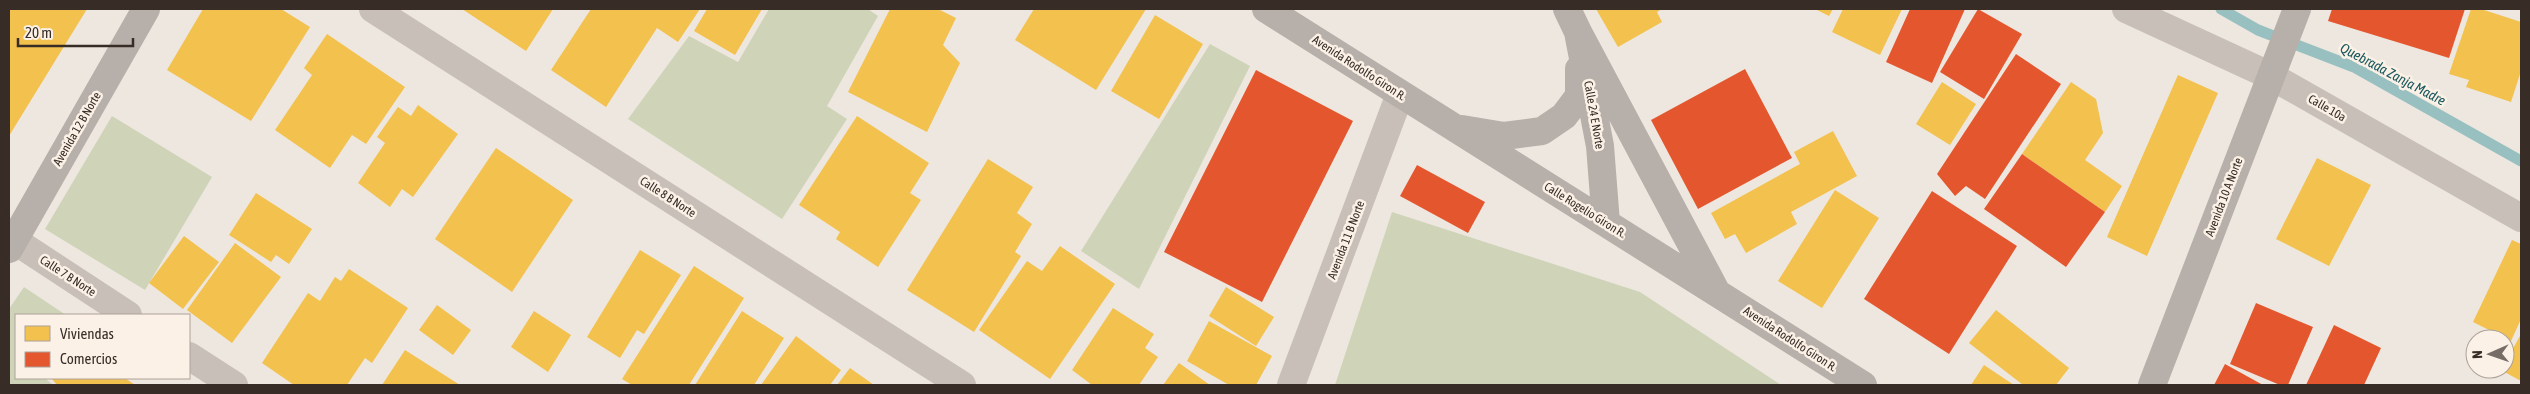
<svg xmlns="http://www.w3.org/2000/svg" width="2530" height="394" font-family="'Asap Condensed',sans-serif">
<style>
.green{fill:#cfd4b8}
.homes{fill:#f2c14e}
.shops{fill:#e4572e}
.lines{fill:none;stroke-linecap:round;stroke-linejoin:round}
.stream{stroke:#99c0c0;stroke-width:11}
.street{stroke:#c7bfb8;stroke-width:28}
.secondary{stroke:#b7afa9;stroke-width:28}
.labels{text-anchor:middle;stroke-width:5;stroke-linejoin:round;paint-order:stroke}
.street-label{font-size:12px;fill:#372c26;stroke:#fbf1e6}
.water-label{font-size:14px;font-style:italic;fill:#18585d;stroke:#fbf1e6}
</style>
<rect width="100%" height="100%" fill="#eee7df"/>
<path class="green" d="M769,9H868L878,16L827,106L847,119L782,219L628,119L689,36L738,62Z
M1210,44L1250,66L1139,289L1081,251Z
M112,116L212,177L145,290L45,229Z
M1392,212L1640,292L1781,385H1335Z
M24,287L66,315H16V378H45L53,385H9V309Z"/>
<path class="homes" d="M9,9H87L9,136Z
M203,9H281L310,27L251,121L167,70Z
M462,9H553L526,51Z
M591,9H700L678,42L657,28L606,107L551,70Z
M707,9H762L735,55L694,31Z
M890,9H938L956,18L943,45L960,63L927,132L848,92Z
M1034,9H1146L1096,90L1015,40Z
M1596,9H1662L1657,12L1662,22L1618,47Z
M1815,9H1833L1829,16Z
M1843,9H1902L1880,55L1832,32Z
M2471,9H2481L2521,22V71L2511,102L2466,87L2469,80L2449,74Z
M1155,15L1203,44L1159,119L1111,91Z
M327,34L405,87L366,144L352,135L330,168L275,130L312,75L304,68Z
M2178,75L2218,93L2147,256L2107,237Z
M1942,82L1976,104L1950,145L1916,124Z
M2071,82L2096,99L2103,133L2085,160L2122,186L2105,212L2022,154Z
M418,105L458,134L413,197L402,189L390,207L358,183L385,143L377,137L398,107L411,116Z
M857,116L929,163L910,193L921,200L878,267L836,239L840,232L799,205Z
M1833,131L1857,176L1791,212L1797,224L1746,253L1735,234L1725,239L1711,213L1800,164L1794,152Z
M496,148L573,200L512,292L435,239Z
M2317,158L2371,185L2329,266L2276,239Z
M988,159L1033,187L1017,213L1032,224L1015,252L1021,256L974,332L907,290Z
M1835,190L1879,218L1822,308L1778,281Z
M256,193L312,229L289,264L276,255L271,262L229,235Z
M184,236L219,262L183,309L149,283Z
M2512,240L2521,244V319L2511,341L2473,322Z
M235,243L281,277L232,343L187,310Z
M1060,246L1115,284L1050,379L979,330L1027,261L1042,271Z
M640,250L681,275L644,334L637,330L620,358L587,337Z
M694,266L744,298L689,385H632L622,379Z
M349,269L408,308L372,363L365,358L347,385H294L262,363L308,293L320,301L335,277L341,281Z
M1226,287L1274,317L1256,346L1209,316Z
M437,305L471,330L453,355L419,330Z
M1113,308L1154,334L1145,348L1158,357L1139,385H1092L1072,370Z
M1996,310L2069,368L2056,385H2023L1969,343Z
M534,311L571,335L548,372L511,347Z
M742,311L784,338L754,385H695Z
M1209,321L1272,356L1256,385H1229L1187,361Z
M2521,334V381L2499,369H2505V363Z
M796,336L841,370L830,385H761Z
M405,350L460,385H382Z
M1179,363L1210,385H1163Z
M1984,365L2014,385H1971Z
M850,368L874,385H837Z
M51,378H125L135,385H57Z"/>
<path class="shops" d="M1910,9H1965L1932,83L1886,62Z
M1978,9L2022,34L1984,99L1940,72Z
M2332,9H2465L2449,58L2328,21Z
M2016,54L2061,84L1985,199L1966,186L1955,196L1937,174Z
M1745,69L1792,158L1698,209L1651,120Z
M1256,70L1353,121L1262,302L1164,252Z
M2022,154L2105,212L2066,267L1984,209Z
M1417,165L1485,202L1468,233L1400,196Z
M1932,191L2017,246L1949,354L1864,299Z
M2256,303L2313,327L2288,385H2280L2230,364Z
M2334,325L2381,348L2364,385H2306Z
M2225,364L2263,385H2214Z"/>
<g class="lines">
<path class="stream" d="M2221,9L2258,30L2354,67L2521,161"/>
<path class="street" d="M373,9L962,385
M2126,9L2271,76L2521,218
M9,237L128,315
M189,356L234,385
M1291,385L1400,94"/>
<path class="secondary" d="M1266,9L1863,385
M1567,9L1578,32L1600,146L1606,223
M1578,32L1716,291
M1462,129L1504,136L1542,131L1564,116L1579,96V69
M9,249L146,9
M2152,385L2297,9"/>
</g>
<g class="labels">
<g class="street-label">
<text transform="translate(1359 68) rotate(33)" y="4">Avenida Rodolfo Giron R.</text>
<text transform="translate(2327 108) rotate(30)" y="4">Calle 10a</text>
<text transform="translate(1594 115) rotate(80)" y="4">Calle 24 E Norte</text>
<text transform="translate(77 129) rotate(-60)" y="4">Avenida 12 B Norte</text>
<text transform="translate(668 197) rotate(33)" y="4">Calle 8 B Norte</text>
<text transform="translate(2224 197) rotate(-69)" y="4">Avenida 10 A Norte</text>
<text transform="translate(1585 210) rotate(32)" y="4">Calle Rogelio Giron R.</text>
<text transform="translate(1346 240) rotate(-69)" y="4">Avenida 11 B Norte</text>
<text transform="translate(68 276) rotate(33)" y="4">Calle 7 B Norte</text>
<text transform="translate(1790 339) rotate(33)" y="4">Avenida Rodolfo Giron R.</text>
</g>
<g class="water-label">
<text transform="translate(2393 74) rotate(28)" y="5">Quebrada Zanja Madre</text>
</g>
</g>
<rect width="2530" height="394" fill="none" stroke="#372c26" stroke-width="20"/>
<rect x="15" y="314" width="175" height="65" fill="#fbf1e6" stroke="#ada299"/>
<rect x="25" y="326" width="25" height="15" fill="#f2c14e" stroke="#ada299"/>
<text x="60" y="339" font-size="15" fill="#372c26">Viviendas</text>
<rect x="25" y="352" width="25" height="15" fill="#e4572e" stroke="#ada299"/>
<text x="60" y="364" font-size="15" fill="#372c26">Comercios</text>
<g transform="translate(2490 354) rotate(268)"><circle r="24" fill="#fbf1e6" stroke="#ada299"/>
<path d="M0-4L9 19L0 12L-9 19Z" fill="#776d67"/>
<text y="-8" font-size="14" font-weight="bold" text-anchor="middle" fill="#372c26">N</text>
</g>
<path d="M18 38v8h115v-8" fill="none" stroke="#372c26" stroke-width="2.5"/>
<text x="25" y="38" font-size="15" fill="#372c26" stroke="#fbf1e6" stroke-width="4" paint-order="stroke">20 m</text>
</svg>
